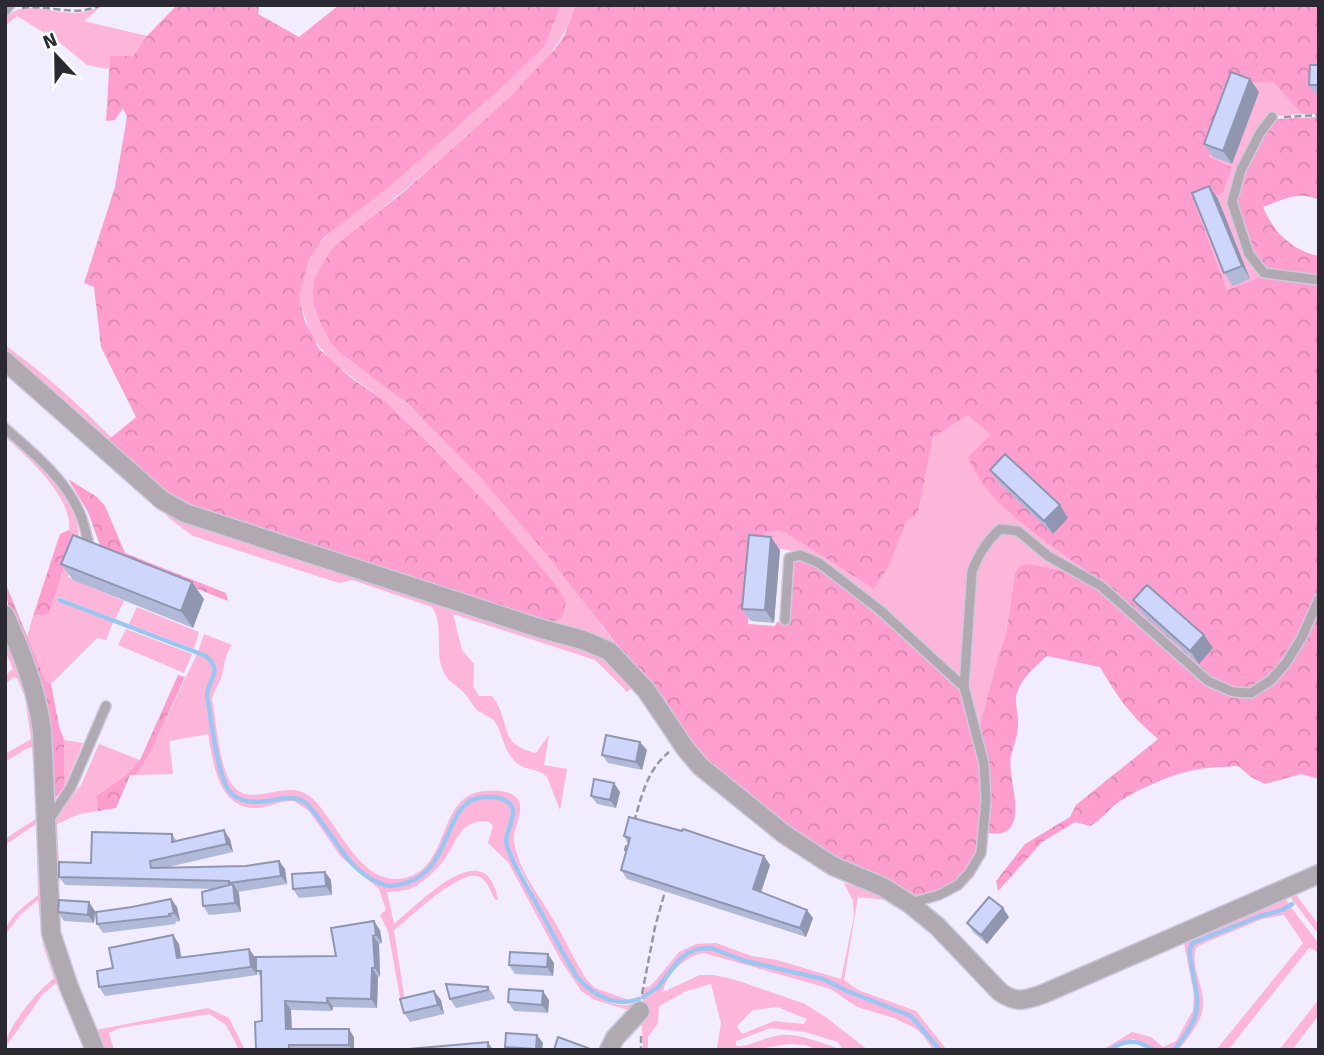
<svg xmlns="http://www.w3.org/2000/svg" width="1324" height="1055" font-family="Signika,sans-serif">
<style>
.green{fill:#fdb5d9;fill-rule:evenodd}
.forest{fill:url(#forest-crowns)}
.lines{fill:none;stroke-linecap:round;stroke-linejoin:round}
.stream{stroke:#9cc6f2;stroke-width:4.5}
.lane-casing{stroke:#cdc9da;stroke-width:12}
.street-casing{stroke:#cdc9da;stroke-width:21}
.path{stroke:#9995a3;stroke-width:2.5;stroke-dasharray:7 3.5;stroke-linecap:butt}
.lane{stroke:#b0a9b1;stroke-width:9}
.street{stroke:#b0a9b1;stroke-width:18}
.wall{fill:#b1b9d8}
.shaded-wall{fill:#9096b0}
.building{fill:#ced7fb;stroke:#9096b0;stroke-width:2}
</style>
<defs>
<pattern id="forest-crowns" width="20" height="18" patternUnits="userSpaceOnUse" patternTransform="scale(1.75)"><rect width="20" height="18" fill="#fd9ecf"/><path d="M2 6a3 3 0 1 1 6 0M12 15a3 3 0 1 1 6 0" fill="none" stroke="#d988b2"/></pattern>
</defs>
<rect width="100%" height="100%" fill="#f1ecff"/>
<path class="green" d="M561,5H576C558,62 506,101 463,139C424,174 385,207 343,239L344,356C365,372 389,387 408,405C489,480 562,567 625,658L551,623L382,399L333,363L311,336L299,298L309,259L316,247L332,230L393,184L501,88L545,46Z
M100,7L84,21L147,36L133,56H110L109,69L87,65L59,42L17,16L5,26V19C19,1 44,10 62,12C76,14 88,12 100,7Z
M1240,82H1273L1302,114L1270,116L1258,132L1262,276L1227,290L1194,201L1222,194L1209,157Z
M5,345C44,373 78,404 112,438L107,441L73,409L5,352Z
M5,369L72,426L607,659L635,685L627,692L595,660L453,614L462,650L474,664L473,686L479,696H492C513,723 496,744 536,753L549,735L544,765L567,769L560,810L547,777C539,768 527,771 518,764C502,751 504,735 495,722C491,717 482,714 477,710C472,705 469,698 464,693C458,686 450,683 445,675C433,654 445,626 432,607L352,580L339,583L193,536L174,522L23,387L5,375Z
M968,415L990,435L1001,505L1102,584L1049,554L1019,529L1000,527L976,554L962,683L799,552L755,545L768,531L784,532L874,589L890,564L906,522L918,513L933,436Z
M5,432C36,462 78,492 79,539C80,551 72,565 68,577L124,601L115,619L59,597L58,601L113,622L106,640L97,638L51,684L45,680L27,637L33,616L49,614L74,536L69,530C73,498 28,457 5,437Z
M1001,532L1017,534L1078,574L1015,573L1006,634L999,653L978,732L966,687L975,572L980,556Z
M137,607L199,632L194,649L129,624Z
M5,626L33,704L44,904L91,1050H84L56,983L43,994L5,1048C5,1028 38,991 54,978L43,945L38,900L21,914L5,935C5,919 26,905 38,895L36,824L5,845V839L37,818L32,747L26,749L5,762V754L31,739L25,697L17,678L14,677L5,684V675L13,669L5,651Z
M126,629L192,654L184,673L118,645Z
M204,634L232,645C224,656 225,666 221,678C218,686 213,691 212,700C217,722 219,771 234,787C254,809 288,775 313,799C338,823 361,888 405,878C452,867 436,792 487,791C495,790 505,790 513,795C527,804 517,821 514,834C513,840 515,848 517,854C524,878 541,898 553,919C565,939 574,960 587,980L595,988L626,999L627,1003C597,995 586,990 570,962L507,844C505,832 515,823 514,812C513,787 475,796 462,804C450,820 447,841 437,857C429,870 417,879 403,883C358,894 331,826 306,801C286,790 268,805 247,800C240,798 233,794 229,788C220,774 207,709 208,692C209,683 215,676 216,666L207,655L198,652Z
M197,654L205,657L214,667C213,676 207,683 206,692C205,709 219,785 232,795C239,801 248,803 257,803C272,803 289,792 304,802C317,812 325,832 335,845C359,877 399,906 432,867C447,849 450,825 463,806C478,796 493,795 508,803L512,815L505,831V845L519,876L576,978C587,991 609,1007 627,1005C631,1005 634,1002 638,1001L637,1004L628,1010L595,1000L581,991L560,959L508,862L488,843L493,826L488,821C460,821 459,837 446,857C439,868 421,885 409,889C402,891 394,891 387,892L394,924C420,903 486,831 498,900H495C491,892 488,882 480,877C461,867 410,918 394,930L405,1002L401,1003L388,931L380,915L386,910L379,889L341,857L309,811L294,801C281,800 270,807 257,808C218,810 213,762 208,734L169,741L173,774L136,775L151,751Z
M64,740L83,743L64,788Z
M99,744L140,760L126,775L96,796L98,811L79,814L57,824L60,882L56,884L53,818L81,785Z
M1319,879V884L1298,892L1297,896L1319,925V935L1288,894L1285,897L1289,905L1192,942L1188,948L1189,956C1194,1004 1207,1009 1172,1050H1156L1134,1039L1120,1042L1109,1050H1102L1132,1032L1151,1037L1163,1047L1176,1041L1193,1010L1194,994L1183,939Z
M844,883L890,896L888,900L858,897L844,980L858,990L916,1011L947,1050H942L912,1015L847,990L824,978L746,960L712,947L698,948L688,952L680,958L657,986L642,997L644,987H649L656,980L679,952L696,944L716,943L752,956L777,960L841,979L854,916L853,901Z
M1290,906L1319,944V955L1315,950L1309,948L1228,1050H1216L1303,943L1284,915L1262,919L1200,945L1196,948C1190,967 1204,985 1203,1004C1203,1021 1189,1036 1179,1050H1175C1209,1009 1197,1002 1191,956V949L1194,944L1261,917L1283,912Z
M711,949L745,962L823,981L847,992L910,1017L939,1050H933L923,1035L915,1028L894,1018L857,1007L831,989L704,953C685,956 667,973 663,992L700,975H714L736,980L805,1004L827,1018L868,1050H843L838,1042L805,1032L771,1028L736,1041V1046C749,1047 761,1039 775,1036C796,1031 821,1043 842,1050H819L805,1045L788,1044L752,1050H712L717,1048L721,1023L711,984L686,991L659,1006L658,1023L648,1037V1050H643L641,1011L643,999C674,985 670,952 711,949ZM777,1007L807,1019L804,1024L774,1021L742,1034L737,1026L753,1010Z
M1319,999V1015L1292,1050H1279Z
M208,1008L229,1018L245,1050H239L226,1025L209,1014L119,1028L109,1033L114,1050H103L96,1030Z"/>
<path class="forest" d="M177,5H259L258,14L299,37L339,5H561L545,46L501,88L393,184L323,238L309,259L299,298L305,322L319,349L351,378L382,399L428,443L494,512L559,589L566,603L561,618L551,623L343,558L171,499L107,441L136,417L101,347L94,287L84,283L115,187L127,117L123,108L115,120L106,121L110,56H133L147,36Z
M576,5H1319V114H1302L1273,82H1240L1209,157L1232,167L1222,194L1194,201L1227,290L1262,276L1319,282V594C1306,620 1282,684 1249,691C1237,693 1219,685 1209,679C1198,672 1187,660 1177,651C1153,629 1130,608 1106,587C1063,550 988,511 968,457L990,435L968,415L933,437L918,513L906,522L890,564L874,589L784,532L768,531L755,545L748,624L775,626L777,622H785L790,559L800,556L818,565L879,612L961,687L982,764L984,800L978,853L957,883L939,893L912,901L838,863L705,767L608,633L548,556L481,478L407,403L344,356L330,342L320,321L314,305L313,291L315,278L329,253L343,239L400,195L506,101L555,49L564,36Z
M1319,117V200C1298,190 1283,200 1263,207C1273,231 1292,251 1319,256V277L1265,271L1251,253L1235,202L1244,171L1262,134L1274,119Z
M68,479L97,497L105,506L125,553L226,593L228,601L102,551L88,512Z
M69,530L74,536L49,614L33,616L60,534Z
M1029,564L1078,574L1100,588L1206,683L1233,694L1272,682L1319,604V779L1301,774L1265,784L1251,777L1238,766C1224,767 1208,767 1194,770C1172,774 1138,789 1119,802C1108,809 1102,820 1090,826L1075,822L1042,842L998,891L996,881L1025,844L1070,817L1076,805L1158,739C1130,715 1118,698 1100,667L1047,656C1035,667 1022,677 1017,693C1014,704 1018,710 1018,720C1019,733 1014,744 1011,756C1007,776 1025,815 1008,830C1002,835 994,833 987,833L978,732L999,653L1006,634L1015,573L1020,566Z
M5,582L45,680L51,684L59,726L64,740V788L53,801C52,759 49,719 38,678C29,646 5,616 5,582Z
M178,675L185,677L151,751L136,775H130L116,808L98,811L96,796L126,775L140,760Z"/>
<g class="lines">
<path class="stream" d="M60,600L206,656C224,672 208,677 207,696C211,717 217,779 231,793C237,799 247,802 256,802C274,802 288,793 305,802C332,828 345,873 385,885C391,887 399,885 406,883C455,869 442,795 487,797C494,797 502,797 508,802C522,813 502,832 507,846C515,869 529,890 541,912C553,934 564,956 577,977C592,995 616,1008 639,999
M643,997L658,987L680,959L688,953L698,949L711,948L745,961L823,979L847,991L911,1016L940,1050
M1110,1050C1125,1038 1139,1040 1154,1050
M1174,1050C1207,1010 1197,1003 1190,956V948L1193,943L1260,916L1282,910L1292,904"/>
<g class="lane-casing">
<path id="lane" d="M5,11L10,5
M1272,117L1260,133L1241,170L1232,202L1249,254L1264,273L1319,280
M5,428C33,453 66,479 80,514C84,522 85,531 88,540
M785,620L789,558L800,555L819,563L880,610L964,687
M49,820L71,787L106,706
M911,903L939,895L958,885L969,873L981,853L986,800L984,764L964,687L972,571C979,554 986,542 1000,529L1018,531L1048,556L1101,586L1208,681L1233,692L1251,693L1271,680L1286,663L1302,637L1319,599"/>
</g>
<g class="street-casing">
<path id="street" d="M5,361L162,500L185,513L539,628L583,640L609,651L646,690L685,748L700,766L784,834L833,866L883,887L910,904L937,926L1000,992C1017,1004 1025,1000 1043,994L1319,874
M5,615C22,653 37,690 42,731L51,933L69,987L95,1050
M609,1050L615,1038L640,1011"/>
</g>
<path class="path" d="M22,8C50,4 74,18 101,5
M1284,117L1319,115
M634,822C642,795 647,770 669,752
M627,851L625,850L629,838
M642,994L655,927L666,888
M641,1036V1050"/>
<use href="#lane" class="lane"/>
<use href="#street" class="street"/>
</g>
<path class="wall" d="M1319,65V98L1309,85Z
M1259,92L1232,164L1213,157L1204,144Z
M1209,186L1218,199L1250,279L1233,286L1224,273Z
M990,470L1068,518L1053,534L999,483Z
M780,550L774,623L751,621L742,609Z
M61,564L204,599L193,628L73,580Z
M1133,600L1213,648L1199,664L1142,613Z
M647,750L642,770L608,763L602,755Z
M614,783L620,792L616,808L597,804L591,796Z
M172,834L177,841L230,839L233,852L164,868L246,866L279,861L285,869L287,884L238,892L241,912L209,915L203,906L212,889L65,885L59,877L91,863Z
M624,836L764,856L770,865L761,892L813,918L806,937L627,879L621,870L628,843Z
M325,872L331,880L332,895L299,898L293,889Z
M171,899L177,907L180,921L175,922L176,924L103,933L97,924L132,907Z
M95,911L94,923L64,921L58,912Z
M1009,917L987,944L973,932L967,923Z
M380,930L382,943L379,944L380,976L378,977L377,1008L333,1007L332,1011L291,1010L292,1029L354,1037V1050H256L262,1021L261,978L257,971V975L105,996L99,987L113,968L179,944L181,958L255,957L256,968L336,956Z
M554,963L553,976L515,974L509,965Z
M488,987L494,996L495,999L456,1008L450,999Z
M441,1000L444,1014L410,1022L404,1013Z
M549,1000L548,1013L514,1011L508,1002Z
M543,1043L542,1050H506L505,1047Z"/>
<path class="shaded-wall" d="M1250,79L1259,92L1232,164L1223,151Z
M1209,186L1218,199L1250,279L1242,266Z
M1060,505L1068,518L1053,534L1044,521Z
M771,537L780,550L774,623L765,610Z
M192,582L204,599L193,628L181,611Z
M1204,635L1213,648L1199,664L1190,651Z
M640,742L647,750L642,770L636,762Z
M614,783L620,792L616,808L610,800Z
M224,830L230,839L233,852L227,844Z
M764,856L770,865L759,898L753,889Z
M279,861L285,869L287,884L281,876Z
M325,872L331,880L332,895L326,886Z
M233,884L239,893L241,912L235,903Z
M171,899L177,907L180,921L174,913Z
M89,902L95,911L94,923L88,915Z
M1003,908L1009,917L987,944L981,935Z
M807,910L813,918L806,937L800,928Z
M374,921L380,930L382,943L376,935Z
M173,935L179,944L183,967L177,958Z
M373,936L379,944L380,976L375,968Z
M249,949L255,957L257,975L251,967Z
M548,954L554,963L553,976L547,967Z
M372,968L378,977L377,1008L371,999Z
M434,991L441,1000L444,1014L438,1005Z
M543,991L549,1000L548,1013L542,1005Z
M327,998L333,1007L332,1011L327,1003Z
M285,1001L291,1010L292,1037L286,1029Z
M349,1029L354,1037V1050H352L349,1045Z
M537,1035L543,1043L542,1050L536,1049Z
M488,1042L493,1050H488Z"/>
<path class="building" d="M1310,65H1319V85H1309Z
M1231,72L1250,79L1223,151L1204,144Z
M1209,186L1242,266L1224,273L1192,193Z
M1005,454L1060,505L1044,521L990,470Z
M73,535L192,582L181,611L61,564Z
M749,535L771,537L765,610L742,609Z
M1147,585L1204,635L1190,651L1133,600Z
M606,735L640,742L636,762L602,755Z
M594,779L614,783L610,800L591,796Z
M629,817L682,831L683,829L764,856L753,889L807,910L800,928L621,870L630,838L624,836Z
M224,830L227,844L150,861L151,868L246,866L279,861L281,876L229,883V881L59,877V862L91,863L92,832L172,834V842Z
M325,872L326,886L293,889L292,874Z
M233,884L235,903L203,906L202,892Z
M989,897L1003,908L981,935L967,923Z
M171,899L174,913L169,914L170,916L97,924L96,912L132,907Z
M59,900L89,902L88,915L58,912Z
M374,921L376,935L373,936L375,968H372L371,999L327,998V1003L285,1001L286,1029H349V1045H289V1050H256L255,1022L262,1021L261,971H256V957L336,956L331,928Z
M173,935L177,958L249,949L251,967L99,987L97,971L113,968L109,948Z
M510,952L548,954L547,967L509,965Z
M446,984L488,987V990L450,999Z
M509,989L543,991L542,1005L508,1002Z
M434,991L438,1005L404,1013L400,999Z
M506,1033L537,1035L536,1049L505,1047Z
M558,1037L588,1048L587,1050H554Z
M488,1042V1050H409V1049Z"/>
<rect width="1324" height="1055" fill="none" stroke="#2b2931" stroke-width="14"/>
<g transform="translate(56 56) rotate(338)" stroke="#fdfdfd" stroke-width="5" paint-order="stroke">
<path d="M0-5L12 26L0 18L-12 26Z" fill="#2b2931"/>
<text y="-10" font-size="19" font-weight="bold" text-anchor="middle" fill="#2b2931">N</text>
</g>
</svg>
